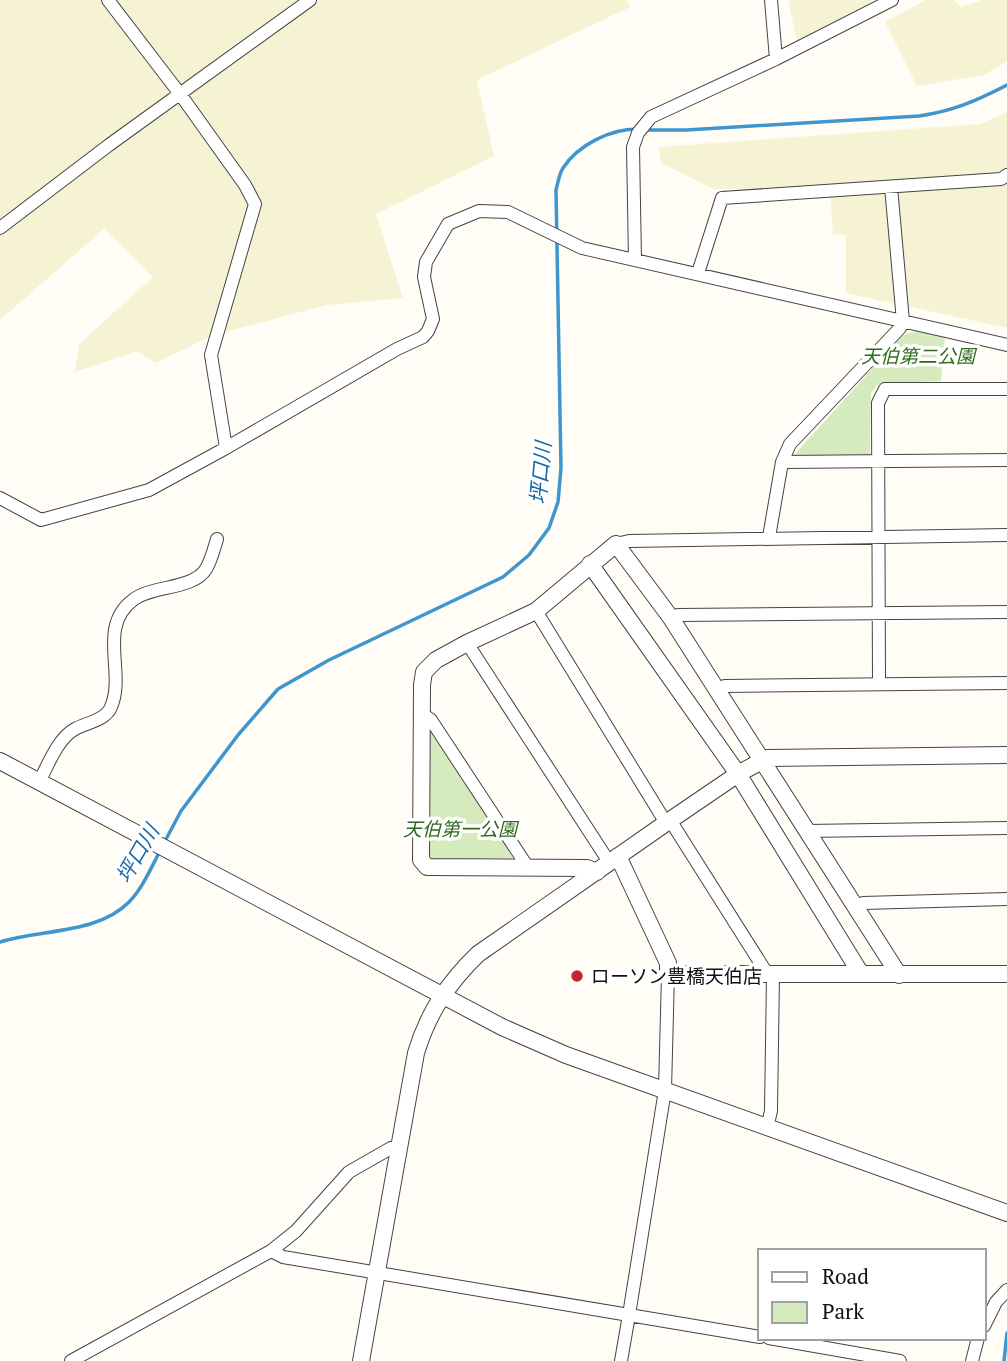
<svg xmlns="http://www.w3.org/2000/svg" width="1007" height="1361" font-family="'PT Serif','Noto Sans JP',serif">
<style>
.farmland{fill:#f6f3d4}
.green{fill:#d5ebbd}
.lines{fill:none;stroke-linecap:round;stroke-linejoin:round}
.stream{stroke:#3f96cf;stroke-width:3.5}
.minor-casing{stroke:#444;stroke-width:14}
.tertiary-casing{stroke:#444;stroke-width:18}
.minor{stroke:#fff;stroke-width:12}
.tertiary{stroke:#fff;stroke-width:16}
.poi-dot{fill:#c4262e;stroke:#fff;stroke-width:2.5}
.labels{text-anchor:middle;stroke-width:7;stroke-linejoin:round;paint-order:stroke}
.park-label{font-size:19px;font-style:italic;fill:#2f6b1f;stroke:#fff}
.poi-label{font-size:19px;fill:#111;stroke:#fff;text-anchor:start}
.water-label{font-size:21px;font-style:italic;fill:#1768a6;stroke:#fff}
</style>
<rect width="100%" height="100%" fill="#fffdf5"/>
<path class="farmland" d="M0,0H627L630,7L477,80L494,156L376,214L403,298L327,305L214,335L155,363L137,351L75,372L79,344L153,277L104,229L0,320Z
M788,0H871L872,3L797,42Z
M926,0H954L961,7L982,0H1007V61L984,75L917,86L885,22Z
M1007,112V328L846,293V235L833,234L830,188L713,189L661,163L659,147L980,124Z"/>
<path class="green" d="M915,331L945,337L941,381L878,384L871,393L870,455H794L902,336Z
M428,728L513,858L429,859Z"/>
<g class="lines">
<path class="stream" d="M645,130H686L919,116C953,111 976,101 1007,85
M165,841L181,811L238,735L278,689L329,660L503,577L529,555L549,528L558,502L561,468L556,190C558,183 559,174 563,168C578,145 610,129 637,129
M0,942C41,929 98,934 129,902C142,889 151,868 160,851
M1004,1361L1007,1333"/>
<g class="minor-casing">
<path id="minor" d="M108,0L180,94L245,185L255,204L211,355L226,448
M771,0L776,59
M0,228L109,145L310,0
M635,260L633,147L638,133L651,117L776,59L892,0
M698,273L722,198L1001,179L1007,175
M782,462L1007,460
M0,498L41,520L149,490L226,448L397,349L423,337L428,331L433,319L424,277L426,262L448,224L479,211L508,212L582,248L1007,345
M769,537L782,462L790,444L900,328L903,321L891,187
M616,544L629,541L1007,535
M536,611L666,823
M671,618L678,615L1007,612
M467,643L609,862
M879,684L878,403L885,389H1007
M716,689L725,686L1007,683
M421,713L431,720L527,866
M39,782C48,765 58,738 75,729C86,723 106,720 111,707C126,673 97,627 133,600C152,585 193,590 206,569C211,561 214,549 217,539
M670,820L768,975
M807,831L1007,828
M855,906L863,903L1007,899
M767,1128L771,1111L773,975
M271,1251L296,1231L349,1172L391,1148L399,1147
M984,1326L996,1302L1007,1290
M769,1338L900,1361
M71,1361L271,1251L283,1257L629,1315L665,1090L668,974
M621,1361L629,1315L760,1337
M972,1361L978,1338"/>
</g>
<g class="tertiary-casing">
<path id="tertiary" d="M590,564L738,774L861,974
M0,761L502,1027L566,1055L1007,1213
M618,856L668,963V974H1007
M597,872L587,868L427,867L421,860L422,685L424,672L436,660L467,643L536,611L616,544L671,618L899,975
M361,1361L416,1053C428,1013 448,983 478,954L666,823L738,774L767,758L1007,755"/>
</g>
<use href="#minor" class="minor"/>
<use href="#tertiary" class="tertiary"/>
</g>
<circle class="poi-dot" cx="577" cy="976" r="7"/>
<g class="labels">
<g class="park-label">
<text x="918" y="363">天伯第二公園</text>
<text x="460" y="836">天伯第一公園</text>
</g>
<g class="poi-label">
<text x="591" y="983">ローソン豊橋天伯店</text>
</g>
<g class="water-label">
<text transform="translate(541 473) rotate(-85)" y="7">坪口川</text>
<text transform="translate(138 854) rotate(-60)" y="7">坪口川</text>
</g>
</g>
<rect x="758" y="1249" width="228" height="91" fill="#ffffff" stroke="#a0a0a0" stroke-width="2"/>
<rect x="772" y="1272" width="35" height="10" fill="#ffffff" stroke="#a0a0a0" stroke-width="2"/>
<text x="822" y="1284" font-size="21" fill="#111111">Road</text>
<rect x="772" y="1302" width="35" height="21" fill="#d5ebbd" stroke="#a0a0a0" stroke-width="2"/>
<text x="822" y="1319" font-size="21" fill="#111111">Park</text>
</svg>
